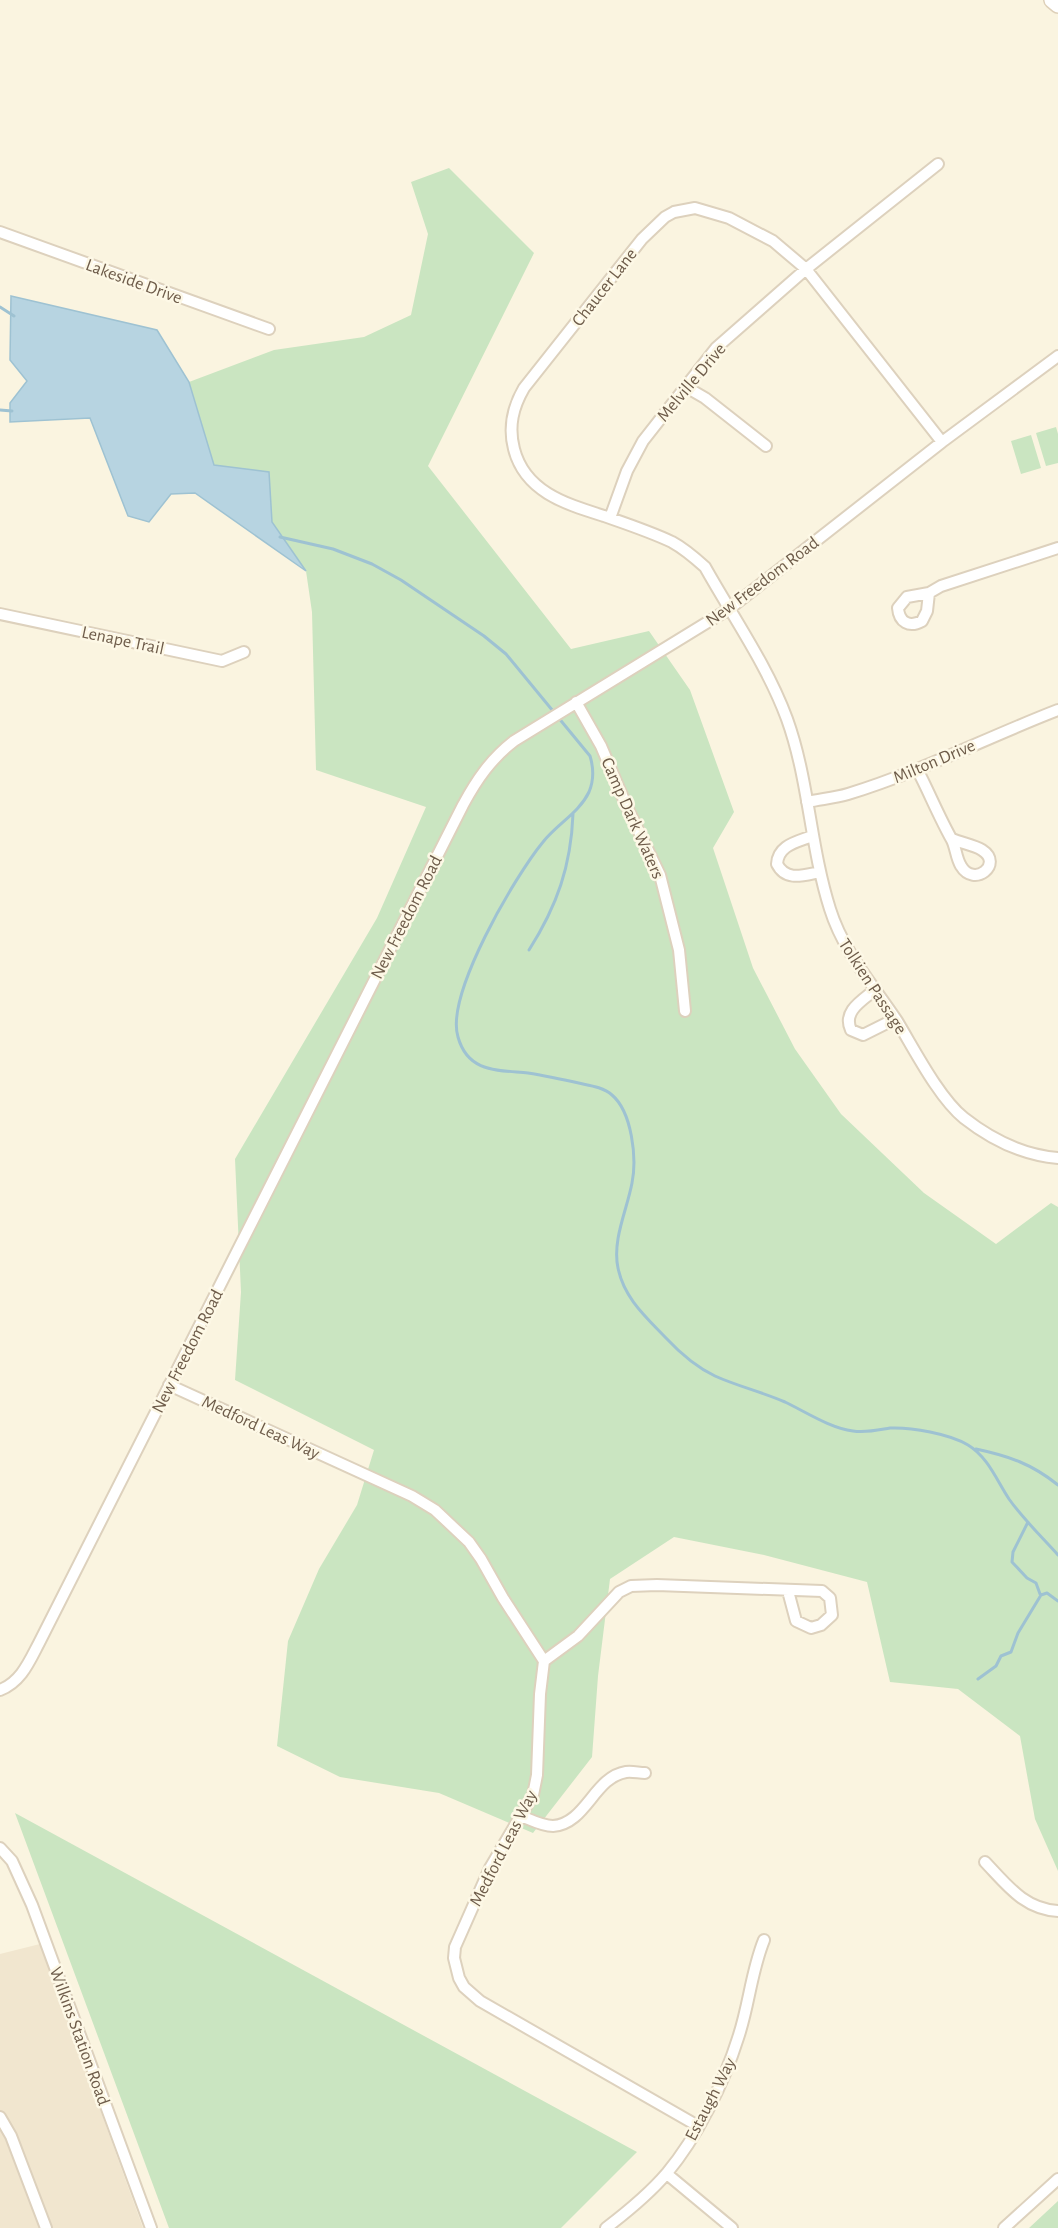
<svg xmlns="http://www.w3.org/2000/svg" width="1058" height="2228" font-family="'Alegreya Sans',sans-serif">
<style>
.residential{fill:#f1e6cf}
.green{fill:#cae5c1}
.water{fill:#b7d4e1;stroke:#9ec2d2;stroke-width:1.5}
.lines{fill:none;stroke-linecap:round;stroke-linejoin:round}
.stream{stroke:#9ec2d2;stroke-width:3}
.street-casing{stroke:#ddd1bd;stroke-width:14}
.secondary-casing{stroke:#ded0b9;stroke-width:18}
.street{stroke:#fff;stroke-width:10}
.secondary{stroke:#fff;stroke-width:15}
.labels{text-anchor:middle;stroke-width:5;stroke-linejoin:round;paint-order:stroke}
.street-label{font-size:18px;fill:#6e5c4a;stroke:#fdf8e6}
</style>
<rect width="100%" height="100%" fill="#faf4e0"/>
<path class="residential" d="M40,1944L143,2228H0V1954Z"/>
<path class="green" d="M449,168L534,253L428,466L571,649L649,631L690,690L734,812L713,848L753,968L795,1049L841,1114L924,1193L996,1244L1051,1203L1058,1207V1871L1035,1819L1020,1736L958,1689L890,1682L867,1582L764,1555L674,1537L610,1579L598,1676L592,1757L533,1833L439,1793L340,1777L277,1746L288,1641L319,1569L357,1505L374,1450L235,1380L241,1292L235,1159L377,918L426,807L316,770L312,612L306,571L272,522L268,472L214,465L189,382L274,350L364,337L411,315L428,234L411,182Z
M1056,427L1058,434V463L1046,466L1036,433Z
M1031,435L1041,468L1021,474L1011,441Z
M15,1813L637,2152L561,2228H169Z
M1058,2201V2228H1029Z"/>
<path class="water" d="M11,296L157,330L189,382L214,465L269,472L272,522L306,571L195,493L171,494L149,522L128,516L90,418L10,422V403L27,381L10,360Z"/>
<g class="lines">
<path class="stream" d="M0,307L14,316
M0,410L12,411
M280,537L333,549L372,564L401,580L484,636L506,654L590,756C594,769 594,780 589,792C579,813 557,824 543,842C515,876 445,995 458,1037C468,1073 498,1070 528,1073C547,1076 565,1080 583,1084C593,1086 604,1088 612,1095C632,1112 637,1158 632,1183C627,1210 612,1240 618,1268C624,1298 646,1317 666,1338C680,1353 696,1367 715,1376C737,1386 762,1392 785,1402C806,1412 830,1428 853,1431C866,1433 878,1430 890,1428C911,1427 950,1434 968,1445C988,1457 997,1481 1009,1499C1023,1519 1042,1537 1058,1555
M529,950C557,906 571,866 573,814
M976,1449C1009,1456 1032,1464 1058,1485
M1028,1522L1013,1552L1012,1562L1027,1578L1036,1583L1040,1594
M978,1679L996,1666L1001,1656L1011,1652L1018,1633L1041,1595L1047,1593L1058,1601"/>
<g class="street-casing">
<path id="street" d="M0,232L269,329
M686,387L705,398L766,446
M942,442L806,269L773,241L729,218L695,208L674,212L665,217L642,239L524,388C513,407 508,426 514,449C525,492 566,504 604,516C627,524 651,532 672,542C685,549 695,558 705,567C733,617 767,665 787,719C809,780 810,846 830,909C843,951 873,985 897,1021C914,1049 939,1098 964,1118C992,1140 1022,1155 1058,1158
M610,518L627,471L643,441L716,348L806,269L938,164
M929,593L927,611L922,621C909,628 899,622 898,608L907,597L929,593L941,586L1058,548
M0,614L222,661L244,652
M576,702L601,746L627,807L660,875L679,950L685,1011
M917,769C929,792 939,817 952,840C956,848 956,858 961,866C974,888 1004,864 982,850C974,845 961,843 952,839
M807,802C820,799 835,798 848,794C920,772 988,737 1058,710
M812,836C797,842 778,845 777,864C786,882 804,875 820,872
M876,989C863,1000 842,1011 851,1030L863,1035L895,1019
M169,1385L412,1496L435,1510L469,1542L481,1559L503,1598L544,1661L540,1694L537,1775L533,1795L490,1868L455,1947L454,1958L459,1978L464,1987L480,2001L698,2126
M544,1661L578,1636L619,1592L631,1586L657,1585L822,1591L830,1598L832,1615L821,1625L811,1628L796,1621L788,1591
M0,1690C21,1682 29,1662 39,1643L463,805C477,779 491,759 514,741L729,609L942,442L1058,356
M521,1816C531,1820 542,1826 553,1826C586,1824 594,1777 626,1772C632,1771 639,1773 645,1773
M0,1848L12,1861L32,1905L151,2228
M985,1862C1007,1885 1024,1909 1058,1911
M0,2117L11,2136L46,2228
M667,2174L732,2228
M606,2228C627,2212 650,2193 667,2173C697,2137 724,2083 738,2038C749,2006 751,1972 764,1940
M1004,2228L1058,2179"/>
</g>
<g class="secondary-casing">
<path id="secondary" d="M1052,0L1058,5"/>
</g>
<use href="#street" class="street"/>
<use href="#secondary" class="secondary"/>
</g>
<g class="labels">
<g class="street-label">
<text transform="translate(134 281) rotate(20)" y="6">Lakeside Drive</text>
<text transform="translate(604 287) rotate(-52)" y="6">Chaucer Lane</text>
<text transform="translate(691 382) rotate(-50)" y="6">Melville Drive</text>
<text transform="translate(762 581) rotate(-37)" y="6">New Freedom Road</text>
<text transform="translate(123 640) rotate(12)" y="6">Lenape Trail</text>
<text transform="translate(934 761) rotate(-23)" y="6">Milton Drive</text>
<text transform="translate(633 818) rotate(66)" y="6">Camp Dark Waters</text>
<text transform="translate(406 917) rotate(-63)" y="6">New Freedom Road</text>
<text transform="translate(873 986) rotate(57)" y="6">Tolkien Passage</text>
<text transform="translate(187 1351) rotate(-63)" y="6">New Freedom Road</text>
<text transform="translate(261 1427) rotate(25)" y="6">Medford Leas Way</text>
<text transform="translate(503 1848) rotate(-63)" y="6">Medford Leas Way</text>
<text transform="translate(80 2036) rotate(70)" y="6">Wilkins Station Road</text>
<text transform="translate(710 2099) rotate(-63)" y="6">Estaugh Way</text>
</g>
</g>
</svg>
